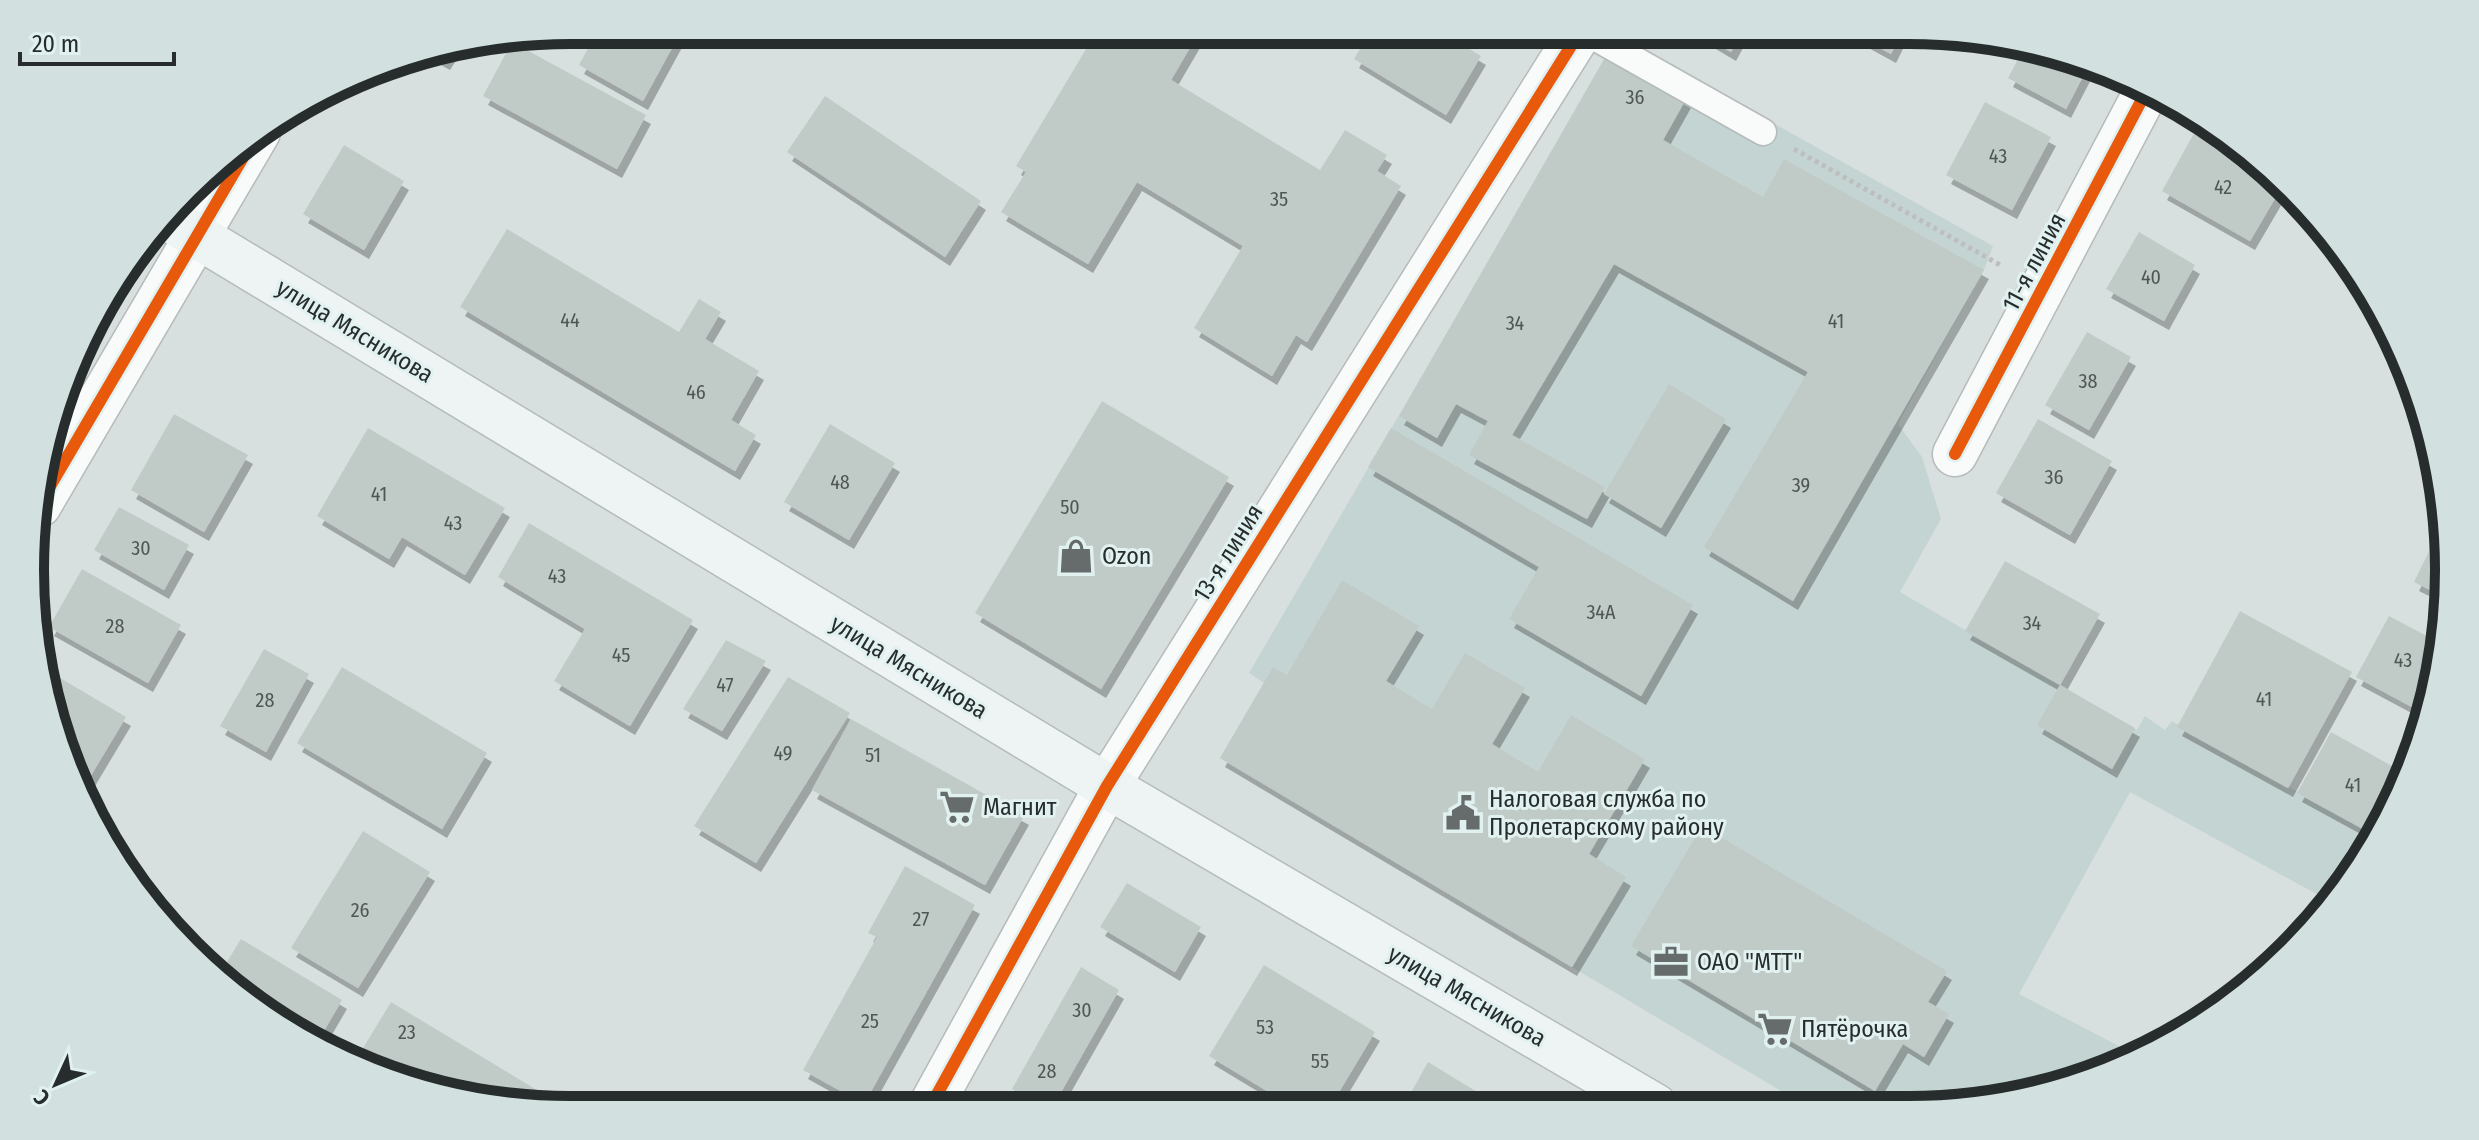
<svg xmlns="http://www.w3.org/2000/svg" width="2479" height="1140" font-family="'Fira Sans Condensed',sans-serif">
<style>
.built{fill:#c4d4d2}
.building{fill:#c0cbc7;filter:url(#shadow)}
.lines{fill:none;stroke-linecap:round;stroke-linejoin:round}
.service-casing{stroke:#b5bbbb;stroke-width:29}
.minor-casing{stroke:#b5bbbb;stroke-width:47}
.tertiary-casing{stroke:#b5bbbb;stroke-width:47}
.secondary-casing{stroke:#b5bbbb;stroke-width:47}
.path{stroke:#bdbfbf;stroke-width:5;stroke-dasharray:4 4;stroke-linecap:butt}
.service{stroke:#f9fafa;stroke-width:26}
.minor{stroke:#f9fafa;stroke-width:44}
.tertiary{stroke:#f9fafa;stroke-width:44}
.secondary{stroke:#eef3f4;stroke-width:44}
.cycleway-casing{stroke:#e1f1f0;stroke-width:17}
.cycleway{stroke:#e8590c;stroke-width:12}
.labels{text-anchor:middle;stroke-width:6;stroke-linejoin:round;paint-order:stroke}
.number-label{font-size:20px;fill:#4f5654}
.street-label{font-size:24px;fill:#272d2c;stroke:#e1f1f0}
.poi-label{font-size:24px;fill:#272d2c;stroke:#e1f1f0;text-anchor:start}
.rim{fill:none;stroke:#272d2c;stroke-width:10}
</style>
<defs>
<filter id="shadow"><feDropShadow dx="5" dy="9" stdDeviation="0" flood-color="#0004"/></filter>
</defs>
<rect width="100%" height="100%" fill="#d8e0df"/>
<path class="built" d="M1619,37L1993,246L1984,270L1898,424L1922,457L1941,519L1900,592L2137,730L2145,716L2165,730L2172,721L2374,835L2333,903L2130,792L2019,994L2138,1056L2116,1069L1980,1105L1806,1106L1220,758L1264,683L1249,673Z"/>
<path class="building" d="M598,30H669L679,35L643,101L579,65Z
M1111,30H1179L1195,39L1171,80L1320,170L1345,130L1387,155L1377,171L1401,186L1307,342L1296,335L1272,376L1194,328L1243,246L1137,182L1088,264L1001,212L1026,172L1016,166L1095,34L1105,41Z
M1371,30H1438L1481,56L1446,115L1354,59Z
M1694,30H1743L1731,52Z
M1847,30H1903L1891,54Z
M512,42L646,115L617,169L483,96Z
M2026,44L2090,63L2066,109L2008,78Z
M452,50L445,61L430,53L444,51Z
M1607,54L1686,99L1663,140L1763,197L1784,159L1984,270L1793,601L1704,547L1808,372L1614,264L1512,435L1605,487L1587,519L1469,455L1488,421L1456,404L1437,438L1399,416Z
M825,96L981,201L945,257L787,152Z
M1985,102L2051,137L2012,210L1946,175Z
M2198,126L2254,158L2284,183L2250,241L2162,191Z
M344,145L404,181L364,250L303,214Z
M507,229L679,332L699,299L721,312L705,339L759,371L731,420L756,435L735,471L460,307Z
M2139,232L2195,265L2164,321L2106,289Z
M2087,332L2131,357L2089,430L2045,405Z
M1669,384L1726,419L1661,528L1604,494Z
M1102,401L1229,477L1101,689L975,613Z
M174,414L248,455L204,532L131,490Z
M2038,419L2112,461L2070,535L1996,493Z
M830,424L895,463L849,540L784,502Z
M368,428L505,508L465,575L402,537L389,559L317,516Z
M1391,428L1693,605L1641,696L1509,619L1539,567L1368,467Z
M119,507L189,545L164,590L94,550Z
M2444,521L2449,570L2446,598L2414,582Z
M529,523L693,620L630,726L554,681L585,629L498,577Z
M2005,561L2100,614L2060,685L1965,631Z
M82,569L181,625L148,683L49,627Z
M1342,580L1419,626L1386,681L1432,709L1465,653L1525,688L1492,744L1538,772L1571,715L1645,759L1589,854L1626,877L1572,967L1220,758L1273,667L1287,675Z
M2240,611L2352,672L2288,788L2177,727Z
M2389,616L2442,644L2439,675L2427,715L2356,677Z
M726,640L766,661L722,731L683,709Z
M264,649L309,674L266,752L220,726Z
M40,666L126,717L81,792L59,743Z
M342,667L487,753L442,829L297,743Z
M788,677L850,713L756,863L694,826Z
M2060,685L2135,728L2112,769L2037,725Z
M851,719L1024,816L985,885L812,790Z
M2331,732L2408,775L2374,835L2297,793Z
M1702,826L1947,971L1928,1002L1949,1014L1924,1057L1903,1044L1875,1091L1631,946Z
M363,831L430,872L358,988L291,948Z
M905,866L975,905L864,1104L803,1070L877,937L868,933Z
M1127,883L1201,927L1175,972L1100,927Z
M241,939L342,1000L318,1041L217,978Z
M1264,965L1375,1032L1330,1107L1295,1108L1209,1056Z
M1081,967L1119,990L1052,1108H1045L1012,1089Z
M391,1002L570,1110L464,1100L364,1069L354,1063Z
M1428,1062L1502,1107H1403Z"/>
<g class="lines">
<g class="service-casing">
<path id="service" d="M1582,30L1763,132"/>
</g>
<g class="minor-casing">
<path id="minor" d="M1955,454L2148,88
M39,505L258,132
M1107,786L1581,30"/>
</g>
<g class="tertiary-casing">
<path id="tertiary" d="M929,1109L1107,786"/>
</g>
<g class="secondary-casing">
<path id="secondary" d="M169,219L1107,786L1655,1106"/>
</g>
<path class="path" d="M1794,149L2002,266"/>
<use href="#service" class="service"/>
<use href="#minor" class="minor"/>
<use href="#tertiary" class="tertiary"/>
<use href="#secondary" class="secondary"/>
<g class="cycleway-casing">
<path id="cycleway" d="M1955,454L2148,88
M39,505L258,132
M929,1109L1107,786L1581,30"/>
</g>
<use href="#cycleway" class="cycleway"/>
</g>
<defs>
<g id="shop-bare" transform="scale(2.76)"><path d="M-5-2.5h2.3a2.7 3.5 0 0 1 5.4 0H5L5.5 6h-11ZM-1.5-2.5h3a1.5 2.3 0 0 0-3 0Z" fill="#656c6b" stroke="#e1f1f0" stroke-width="2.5" paint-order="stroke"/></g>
<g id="supermarket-bare" transform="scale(2.76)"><path d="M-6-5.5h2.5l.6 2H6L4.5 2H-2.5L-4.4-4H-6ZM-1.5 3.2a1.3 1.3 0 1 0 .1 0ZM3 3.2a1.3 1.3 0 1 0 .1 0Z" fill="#656c6b" stroke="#e1f1f0" stroke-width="2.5" paint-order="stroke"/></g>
<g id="civic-bare" transform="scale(2.76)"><path d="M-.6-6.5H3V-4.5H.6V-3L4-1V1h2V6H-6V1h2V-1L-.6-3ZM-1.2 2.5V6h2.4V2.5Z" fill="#656c6b" stroke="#e1f1f0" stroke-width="2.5" paint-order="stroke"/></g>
<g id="office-bare" transform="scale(2.76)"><path d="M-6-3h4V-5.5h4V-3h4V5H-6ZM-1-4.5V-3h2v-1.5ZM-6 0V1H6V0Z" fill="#656c6b" stroke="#e1f1f0" stroke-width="2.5" paint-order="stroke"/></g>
</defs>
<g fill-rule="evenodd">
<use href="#shop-bare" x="1076" y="556"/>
<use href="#supermarket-bare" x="957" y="807"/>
<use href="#civic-bare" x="1463" y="813"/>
<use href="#office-bare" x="1671" y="962"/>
<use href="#supermarket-bare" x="1775" y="1029"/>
</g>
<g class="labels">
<g class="number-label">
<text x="1635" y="104">36</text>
<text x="1998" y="163">43</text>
<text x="2223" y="194">42</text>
<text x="1279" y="206">35</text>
<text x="2151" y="284">40</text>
<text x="570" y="327">44</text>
<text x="1836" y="328">41</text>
<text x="1515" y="330">34</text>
<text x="2088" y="388">38</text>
<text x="696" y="399">46</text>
<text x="2054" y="484">36</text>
<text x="840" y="489">48</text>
<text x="1801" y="492">39</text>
<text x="379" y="501">41</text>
<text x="1070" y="514">50</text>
<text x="453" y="530">43</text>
<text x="141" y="555">30</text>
<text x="557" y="583">43</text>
<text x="1601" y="619">34А</text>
<text x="2032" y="630">34</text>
<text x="115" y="633">28</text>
<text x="621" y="662">45</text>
<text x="2403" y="667">43</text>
<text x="725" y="692">47</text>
<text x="2264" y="706">41</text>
<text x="265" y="707">28</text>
<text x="783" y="760">49</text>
<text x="873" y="762">51</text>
<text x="2353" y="792">41</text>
<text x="360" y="917">26</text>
<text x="921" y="926">27</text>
<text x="1082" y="1017">30</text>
<text x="870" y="1028">25</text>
<text x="1265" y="1034">53</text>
<text x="407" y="1039">23</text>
<text x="1320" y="1068">55</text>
<text x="1047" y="1078">28</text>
</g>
<g class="street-label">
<text transform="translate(2034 262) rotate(-62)" y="8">11-я линия</text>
<text transform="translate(355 331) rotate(31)" y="8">улица Мясникова</text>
<text transform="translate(1228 553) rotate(-58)" y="8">13-я линия</text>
<text transform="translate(909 667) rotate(31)" y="8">улица Мясникова</text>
<text transform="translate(1467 996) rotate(30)" y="8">улица Мясникова</text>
</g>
<g class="poi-label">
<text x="1102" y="564">Ozon</text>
<text x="1489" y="807">Налоговая служба по<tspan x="1489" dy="28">Пролетарскому району</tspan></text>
<text x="983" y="815">Магнит</text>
<text x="1697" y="970">ОАО "МТТ"</text>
<text x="1801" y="1037">Пятёрочка</text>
</g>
</g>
<path d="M0 0H2479V1140H0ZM570 44H1909A526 526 0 0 1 2435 570V570A526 526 0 0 1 1909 1096H570A526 526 0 0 1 44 570V570A526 526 0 0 1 570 44Z" fill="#d2e1e0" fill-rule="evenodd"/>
<path class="rim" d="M570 44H1909A526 526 0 0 1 2435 570V570A526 526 0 0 1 1909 1096H570A526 526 0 0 1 44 570V570A526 526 0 0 1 570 44Z"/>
<g transform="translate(56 1084) rotate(226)" stroke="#e1f1f0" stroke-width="6" paint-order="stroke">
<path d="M0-6L14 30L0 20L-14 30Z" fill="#272d2c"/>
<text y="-12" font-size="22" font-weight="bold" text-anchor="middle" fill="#272d2c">С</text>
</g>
<path d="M20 52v12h154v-12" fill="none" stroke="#272d2c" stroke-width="4"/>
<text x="32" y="52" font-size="24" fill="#272d2c" stroke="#e1f1f0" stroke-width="6" paint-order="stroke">20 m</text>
</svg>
